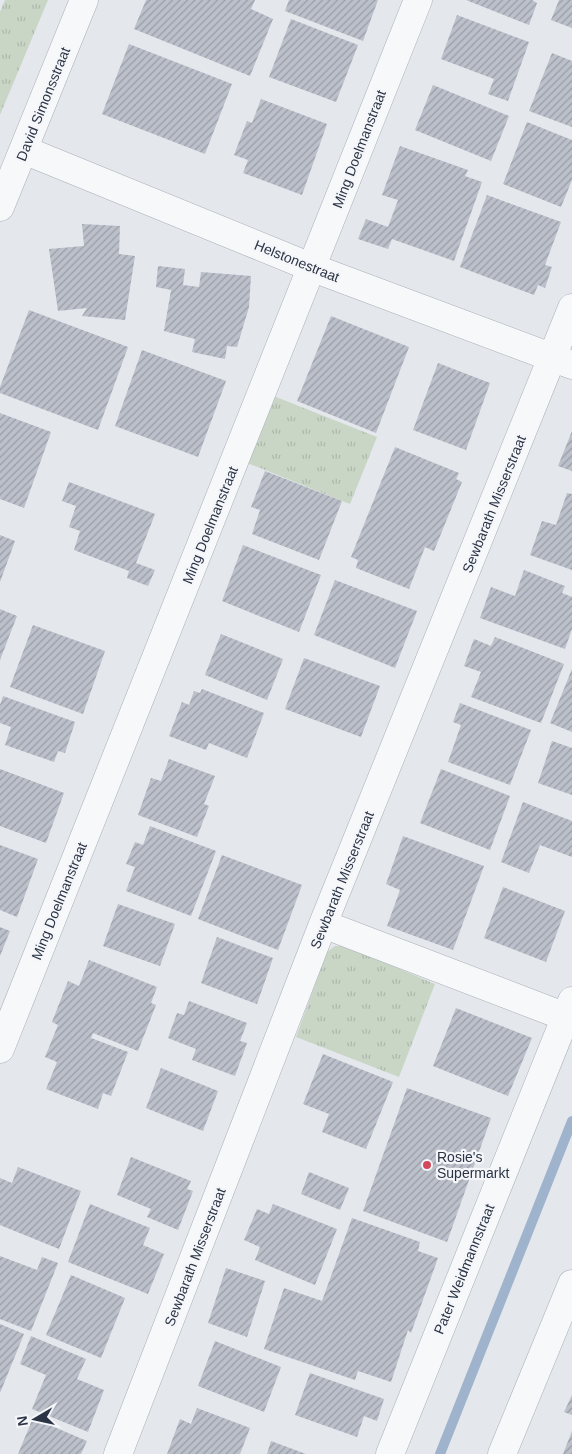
<svg xmlns="http://www.w3.org/2000/svg" width="572" height="1454" font-family="Arial,sans-serif">
<style>
.grass{fill:url(#grass-tufts)}
.lines{fill:none;stroke-linecap:round;stroke-linejoin:round}
.stream{stroke:#9fb4cc;stroke-width:10}
.building{fill:url(#building-hatch)}
.street-casing{stroke:#a9aeb7;stroke-width:29}
.street{stroke:#f7f8fa;stroke-width:28}
.poi-dot{fill:#d1495b;stroke:#f4f6f9;stroke-width:2}
.labels{text-anchor:middle;stroke-width:4.5;stroke-linejoin:round;paint-order:stroke}
.street-label{font-size:14px;fill:#2b3445;stroke:#f4f6f9}
.poi-label{font-size:14px;fill:#2b3445;stroke:#f4f6f9;text-anchor:start}
</style>
<defs>
<pattern id="grass-tufts" width="24" height="20" patternUnits="userSpaceOnUse" patternTransform="scale(1.25)"><rect width="24" height="20" fill="#c9d6c5"/><path d="M3 7l-1-3M5 7V3M7 7l1-3M15 17l-1-3M17 17v-4M19 17l1-3" fill="none" stroke="#adb8ab"/></pattern>
<pattern id="building-hatch" width="6" height="6" patternUnits="userSpaceOnUse" patternTransform="scale(1.25)"><rect width="6" height="6" fill="#bbc0ca"/><path d="M-1 1l2-2M0 6l6-6M5 7l2-2" fill="none" stroke="#989da6"/></pattern>
</defs>
<rect width="100%" height="100%" fill="#e4e7ec"/>
<path class="grass" d="M5,0H48L0,115V12Z
M271,395L377,437L350,504L245,462Z
M335,946H346L435,984L399,1077L296,1037L327,952Z"/>
<g class="lines">
<path class="stream" d="M440,1454L572,1121"/>
</g>
<path class="building" d="M146,0H255L251,9L273,19L250,76L134,29Z
M289,0H378L363,41L285,11Z
M466,0H532L537,3L529,25Z
M559,0H572V28L551,20Z
M457,15L529,42L508,101L488,94L494,79L441,59Z
M291,19L358,45L336,102L269,77Z
M129,44L232,84L205,154L102,114Z
M552,53L572,61V127L529,111Z
M433,85L509,116L491,161L415,130Z
M261,99L327,124L302,195L243,173L248,160L234,155L247,121L252,123Z
M527,122L572,140V180L561,207L503,184Z
M400,146L468,170L465,176L482,182L454,261L392,239L388,249L358,239L366,219L388,227L398,200L382,195Z
M487,195L561,222L545,265L552,267L545,288L538,285L534,295L460,267Z
M82,224L120,226L119,254L135,256L125,320L82,316L87,308L58,311L49,249L84,246Z
M158,266L185,269L183,285L199,287L201,272L251,276L249,307L237,347L227,346L225,359L192,352L195,339L164,331L171,290L156,287Z
M29,310L128,347L98,430L0,393V387Z
M331,316L409,347L376,433L297,401Z
M142,350L226,381L198,457L115,426Z
M438,363L490,383L466,450L413,430Z
M0,413L51,432L24,508L0,499Z
M572,431V471L558,466Z
M395,447L459,473L456,479L462,482L434,551L425,547L409,589L356,568L358,560L351,557Z
M265,471L342,501L319,560L252,534L260,510L251,507Z
M69,482L155,514L136,563L155,570L148,586L127,578L129,571L74,550L80,531L69,527L76,506L62,501Z
M567,493L572,494V570L530,555L542,521L556,525Z
M0,535L15,541L0,582Z
M243,545L321,575L299,632L222,601Z
M524,570L565,586L562,593L572,597V629L565,649L480,618L491,587L515,596Z
M335,580L417,611L395,668L314,635Z
M0,609L17,616L0,660Z
M33,625L105,651L83,714L10,687Z
M221,634L283,659L267,700L205,675Z
M495,637L564,664L541,723L471,697L481,672L464,666L474,639L491,646Z
M304,658L380,686L361,737L285,709Z
M572,669V732L550,723Z
M202,689L264,713L247,758L209,743L206,750L169,736L182,702L189,705L194,691L200,693Z
M3,696L75,722L65,753L58,751L54,762L5,745L11,727L0,723V705Z
M460,703L531,730L510,785L448,762L461,725L453,722Z
M552,741L572,748V795L538,783Z
M169,759L215,776L204,804L209,806L197,837L138,815L151,778L161,781Z
M0,769L64,793L46,843L0,826Z
M441,769L510,796L490,850L420,823Z
M523,802L572,821V857L540,845L529,873L501,862Z
M150,826L216,851L191,916L126,891L135,867L126,864L135,842L143,845Z
M403,836L484,866L453,950L387,926L400,890L386,884Z
M0,845L38,859L17,917L0,910Z
M222,855L302,885L278,950L198,919Z
M503,887L565,911L546,962L484,938Z
M118,904L175,924L160,966L103,946Z
M0,927L10,931L0,956Z
M217,937L273,958L257,1004L201,983Z
M89,960L157,987L151,1003L156,1005L138,1051L93,1033L91,1038L128,1052L111,1096L103,1093L98,1109L46,1089L57,1062L45,1057L58,1025L52,1022L68,981L79,986Z
M189,1001L247,1023L240,1041L247,1043L235,1076L192,1060L196,1049L168,1038L177,1013L184,1015Z
M456,1008L532,1038L508,1096L433,1066Z
M323,1054L393,1082L366,1149L322,1132L329,1114L303,1104Z
M161,1068L218,1091L203,1131L146,1108Z
M407,1088L491,1118L447,1242L363,1211Z
M131,1157L191,1181L187,1189L193,1191L178,1230L147,1217L151,1209L117,1195Z
M18,1167L81,1191L59,1249L0,1225V1178L12,1183Z
M309,1172L349,1188L340,1210L301,1194Z
M90,1204L150,1228L143,1245L164,1254L148,1294L68,1262Z
M273,1204L337,1229L315,1285L255,1260L260,1247L244,1240L257,1209L269,1214Z
M352,1218L420,1242L418,1251L438,1258L411,1333L408,1330L391,1382L358,1371L355,1380L264,1349L284,1288L322,1301Z
M0,1256L37,1270L42,1257L58,1263L31,1331L0,1319Z
M226,1268L265,1281L247,1337L208,1323Z
M71,1275L125,1298L101,1358L46,1335Z
M0,1324L24,1334L0,1393Z
M31,1336L86,1359L77,1379L104,1390L88,1432L32,1409L46,1375L20,1364Z
M215,1341L281,1367L264,1412L198,1386Z
M310,1373L384,1399L377,1421L364,1416L357,1437L295,1415Z
M572,1395V1415L564,1412Z
M197,1408L250,1428L240,1454H167L180,1419L191,1424Z
M33,1418L87,1441L81,1454H18Z
M572,1431V1454H563Z
M271,1441L306,1454H267Z"/>
<g class="lines">
<g class="street-casing">
<path id="street" d="M24,150L313,268L572,365
M0,207L84,0
M323,924L566,1017
M0,1049L418,0
M118,1454L323,924L572,308
M390,1454L572,1001
M502,1454L572,1284"/>
</g>
<use href="#street" class="street"/>
</g>
<circle class="poi-dot" cx="427" cy="1165" r="5"/>
<g class="labels">
<g class="street-label">
<text transform="translate(43 104) rotate(-68)" y="5">David Simonsstraat</text>
<text transform="translate(359 149) rotate(-69)" y="5">Ming Doelmanstraat</text>
<text transform="translate(297 261) rotate(22)" y="5">Helstonestraat</text>
<text transform="translate(494 504) rotate(-68)" y="5">Sewbarath Misserstraat</text>
<text transform="translate(210 525) rotate(-68)" y="5">Ming Doelmanstraat</text>
<text transform="translate(342 880) rotate(-68)" y="5">Sewbarath Misserstraat</text>
<text transform="translate(59 901) rotate(-68)" y="5">Ming Doelmanstraat</text>
<text transform="translate(195 1257) rotate(-69)" y="5">Sewbarath Misserstraat</text>
<text transform="translate(464 1269) rotate(-68)" y="5">Pater Weidmannstraat</text>
</g>
<g class="poi-label">
<text x="437" y="1162">Rosie's<tspan x="437" dy="16">Supermarkt</tspan></text>
</g>
</g>
<g transform="translate(35 1419) rotate(261)" stroke="#f4f6f9" stroke-width="4" paint-order="stroke">
<path d="M0-4L9 19L0 12L-9 19Z" fill="#2b3445"/>
<text y="-8" font-size="14" font-weight="bold" text-anchor="middle" fill="#2b3445">N</text>
</g>
</svg>
